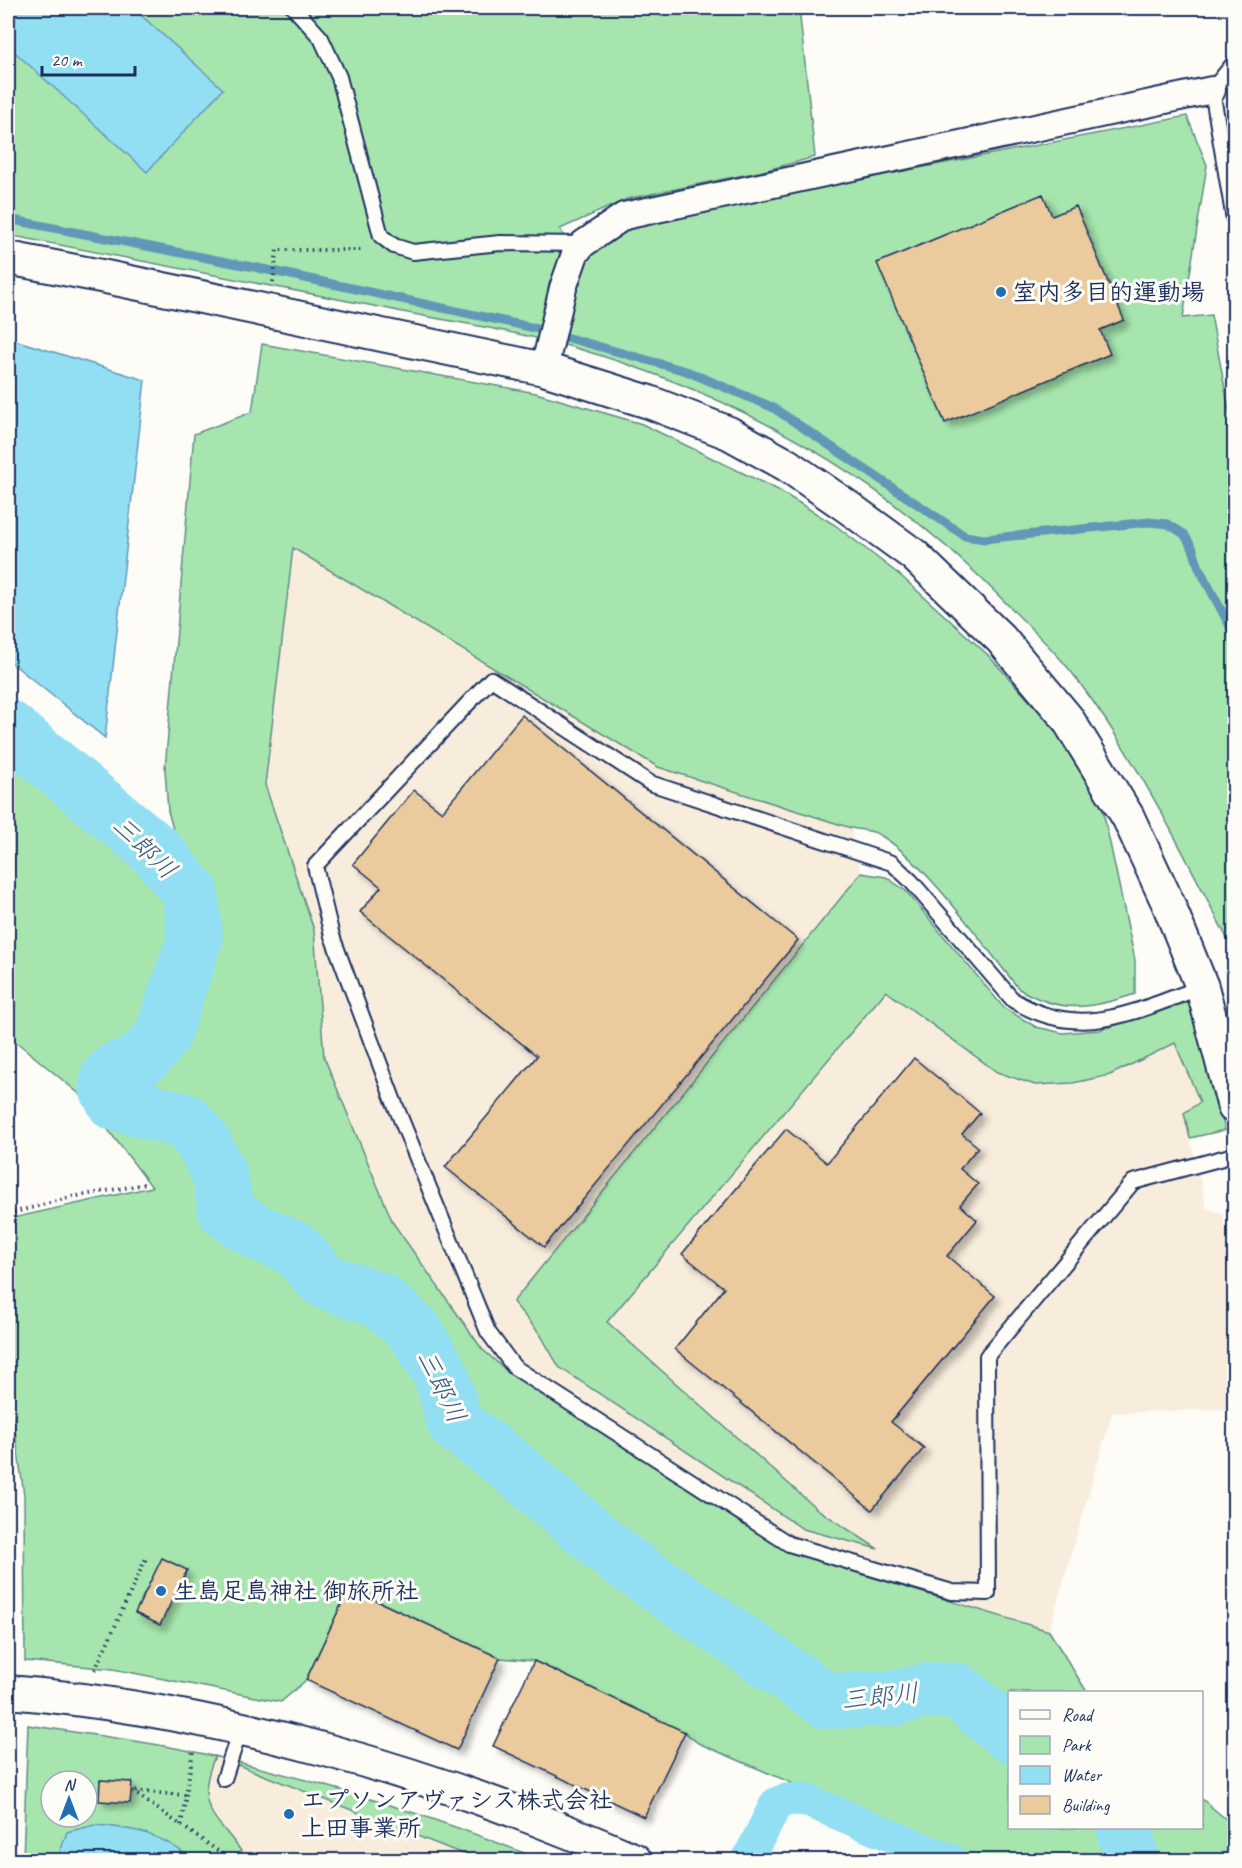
<svg xmlns="http://www.w3.org/2000/svg" width="1242" height="1868" font-family="Caveat,'Klee One',sans-serif">
<style>
.built{fill:#f8eddc}
.green{fill:#a6e6ae;stroke:#608a86;stroke-width:1.5;fill-rule:evenodd}
.water{fill:#92def2;stroke:#6298b7;stroke-width:1.5}
.lines{fill:none;stroke-linecap:round;stroke-linejoin:round}
.stream{stroke:#6298b7;stroke-width:9}
.canal{stroke:#92def2;stroke-width:33}
.river{stroke:#92def2;stroke-width:56}
.building{fill:#ebca9d;stroke:#1b2f5e;stroke-width:1.5;filter:url(#shadow)}
.service-casing{stroke:#1b2f5e;stroke-width:18}
.minor-casing{stroke:#1b2f5e;stroke-width:30}
.tertiary-casing{stroke:#1b2f5e;stroke-width:36}
.path{stroke:#1b2f5e;stroke-width:4;stroke-dasharray:1.5 4.5;stroke-linecap:butt}
.service{stroke:#fdfcf7;stroke-width:14}
.minor{stroke:#fdfcf7;stroke-width:26}
.tertiary{stroke:#fdfcf7;stroke-width:32}
.poi-dot{fill:#1f6fb2;stroke:#fdfcf7;stroke-width:2}
.labels{text-anchor:middle;stroke-width:6;stroke-linejoin:round;paint-order:stroke}
.poi-label{font-size:24px;font-weight:bold;fill:#1b2f5e;stroke:#fdfcf7;text-anchor:start}
.water-label{font-size:26px;font-style:italic;fill:#395b83;stroke:#fdfcf7}
</style>
<defs>
<filter id="shadow"><feDropShadow dx="5.5" dy="5.5" stdDeviation="3" flood-color="#0004"/></filter>
</defs>
<rect width="100%" height="100%" fill="#fdfcf7"/>
<filter id="ink" filterUnits="userSpaceOnUse"><feTurbulence type="fractalNoise" baseFrequency=".0167" numOctaves="2"/><feDisplacementMap in="SourceGraphic" scale="12" xChannelSelector="R" yChannelSelector="G"/><feConvolveMatrix kernelMatrix="1 2 1 2 8 2 1 2 1" color-interpolation-filters="sRGB"/></filter>
<g filter="url(#ink)">
<path class="built" d="M292,548L658,767L851,828L886,991L1110,1075L1175,1043L1200,1102L1184,1113L1207,1209L1223,1214L1234,1315V1409L1112,1413L1049,1631L786,1551L509,1373L482,1349L393,1223L324,1056L314,930L265,785Z
M215,1756L463,1852L478,1860H247L205,1801L207,1776Z"/>
<path class="green" d="M8,8H799L815,157L763,171L627,199L560,229L575,254L660,213L740,203L1187,116L1207,165L1183,318L1211,315L1234,436V952C1186,858 1140,763 1076,678C1057,652 1031,629 1009,606C887,479 740,395 572,347C509,329 443,321 379,307C255,282 131,259 8,235Z
M262,344L536,393L642,424L778,490L835,525L901,576L987,654L1054,728L1102,806L1135,960V994C1090,1009 1062,1014 1019,989C985,947 923,858 878,834C871,830 860,830 851,828L658,767L293,548L265,785L314,930L324,1057L393,1223L482,1349L509,1373L786,1551L1049,1631L1087,1692H1010V1828H1202V1799L1234,1826L1233,1860H972L698,1743L684,1732L534,1661L500,1658L349,1588L306,1680L281,1702L113,1669L25,1661L24,1495L8,1380V1219L152,1187L83,1097L8,1035V716L33,740L181,858L168,811L165,769L194,434L252,412Z
M861,873L886,877L906,891L1004,1008L1036,1027L1063,1033L1100,1030L1189,1002L1225,1130L1190,1138L1184,1113L1200,1102L1175,1043L1110,1075L1073,1083L1035,1085L997,1072L886,991L607,1322L817,1509L878,1549L803,1529L559,1367L540,1334L513,1302Z
M28,1725C90,1735 155,1742 217,1757C328,1784 435,1816 541,1860H478L215,1756C191,1813 220,1816 247,1860H23ZM51,1781H87V1817H51Z"/>
<path class="water" d="M8,8H133L223,89L147,172L8,46Z
M8,338L145,380L105,738L8,660Z
M95,1825C135,1828 162,1834 193,1860H57L67,1832Z"/>
<g class="lines">
<path class="stream" d="M8,219L268,270L530,327L686,371L772,407L965,536L984,539L1149,522L1168,524L1184,534L1193,549L1199,568L1234,634"/>
<path class="canal" d="M748,1860L776,1804C785,1799 792,1799 803,1799L950,1860"/>
<path class="river" d="M8,728L155,850L191,893L195,939L162,1036L148,1054L130,1068L117,1069L108,1078L107,1088L115,1103L185,1121L202,1141L220,1176L226,1211L255,1231L295,1249L324,1281L380,1300L415,1331L442,1377L455,1424L510,1465L619,1558L827,1701L895,1698L932,1690L958,1691L1010,1735
M1124,1828L1132,1860"/>
</g>
<path class="building" d="M1043,194L1052,216L1076,206L1124,320L1100,330L1110,354L945,423L877,263Z
M522,715L798,940L544,1247L445,1167L537,1056L360,912L381,887L353,864L414,790L442,812Z
M914,1058L980,1113L962,1134L978,1147L960,1169L978,1184L960,1205L977,1220L947,1256L995,1296L891,1422L924,1448L872,1510L675,1349L724,1288L682,1254L786,1129L827,1163Z
M162,1558L187,1570L160,1625L135,1613Z
M349,1588L500,1658L457,1750L306,1680Z
M534,1661L685,1732L644,1817L493,1746Z
M100,1780L132,1782L130,1803L99,1801Z"/>
<g class="lines">
<g class="service-casing">
<path id="service" d="M294,8L321,38L339,77L381,236L394,246L413,252L500,243L583,244
M1234,63L1212,90L1234,220
M1202,987C1135,1011 1080,1042 1013,1000L911,881L892,863L650,783L491,679L315,866L332,936L394,1102L488,1332L514,1367L789,1544L952,1592L988,1593L987,1356L1133,1182L1234,1155
M224,1779L240,1730"/>
</g>
<g class="minor-casing">
<path id="minor" d="M544,369L563,288L575,254L583,244L624,216L1212,90"/>
</g>
<g class="tertiary-casing">
<path id="tertiary" d="M8,258L106,277L544,369L649,402L729,433L787,465L845,505L914,555L1001,639L1067,718L1128,817L1168,903L1202,987L1234,1107
M8,1692C219,1709 441,1775 635,1860"/>
</g>
<path class="path" d="M273,282L277,250H363
M8,1214L72,1197L146,1184
M8,1443L11,1661
M95,1670L147,1556
M185,1795L132,1791L231,1860
M181,1825L193,1751"/>
<use href="#service" class="service"/>
<use href="#minor" class="minor"/>
<use href="#tertiary" class="tertiary"/>
</g>
</g>
<g class="poi-dot">
<circle cx="1001" cy="292" r="6"/>
<circle cx="161" cy="1591" r="6"/>
<circle cx="289" cy="1814" r="6"/>
</g>
<g class="labels">
<g class="poi-label">
<text x="1013" y="300">室内多目的運動場</text>
<text x="173" y="1599">生島足島神社 御旅所社</text>
<text x="301" y="1808">エプソンアヴァシス株式会社<tspan x="301" dy="28">上田事業所</tspan></text>
</g>
<g class="water-label">
<text transform="translate(145 847) rotate(44)" y="9">三郎川</text>
<text transform="translate(442 1386) rotate(64)" y="9">三郎川</text>
<text transform="translate(880 1696) rotate(-6)" y="9">三郎川</text>
</g>
</g>
<rect width="1242" height="1868" fill="none" stroke="#fdfcf7" stroke-width="30"/>
<rect x="15" y="15" width="1212" height="1838" fill="none" stroke="#1b2f5e" stroke-width="2" filter="url(#ink)"/>
<rect x="1008" y="1691" width="195" height="138" fill="#fdfcf7" stroke="#a3aaba" stroke-width="1.5"/>
<rect x="1020" y="1710" width="30" height="9" fill="#fdfcf7" stroke="#a3aaba" stroke-width="1.5"/>
<text x="1062" y="1721" font-size="18" fill="#1b2f5e">Road</text>
<rect x="1020" y="1736" width="30" height="18" fill="#a6e6ae" stroke="#a3aaba" stroke-width="1.5"/>
<text x="1062" y="1751" font-size="18" fill="#1b2f5e">Park</text>
<rect x="1020" y="1766" width="30" height="18" fill="#92def2" stroke="#a3aaba" stroke-width="1.5"/>
<text x="1062" y="1781" font-size="18" fill="#1b2f5e">Water</text>
<rect x="1020" y="1796" width="30" height="18" fill="#ebca9d" stroke="#a3aaba" stroke-width="1.5"/>
<text x="1062" y="1811" font-size="18" fill="#1b2f5e">Building</text>
<g transform="translate(69 1799)"><circle r="28" fill="#fdfcf7" stroke="#a3aaba" stroke-width="1.5"/>
<path d="M0-4.5L10 22L0 15L-10 22Z" fill="#1f6fb2"/>
<text y="-9" font-size="16" font-weight="bold" text-anchor="middle" fill="#1b2f5e">N</text>
</g>
<path d="M42 66v9h93v-9" fill="none" stroke="#1b2f5e" stroke-width="3"/>
<text x="51" y="66" font-size="18" fill="#1b2f5e" stroke="#fdfcf7" stroke-width="4.5" paint-order="stroke">20 m</text>
</svg>
